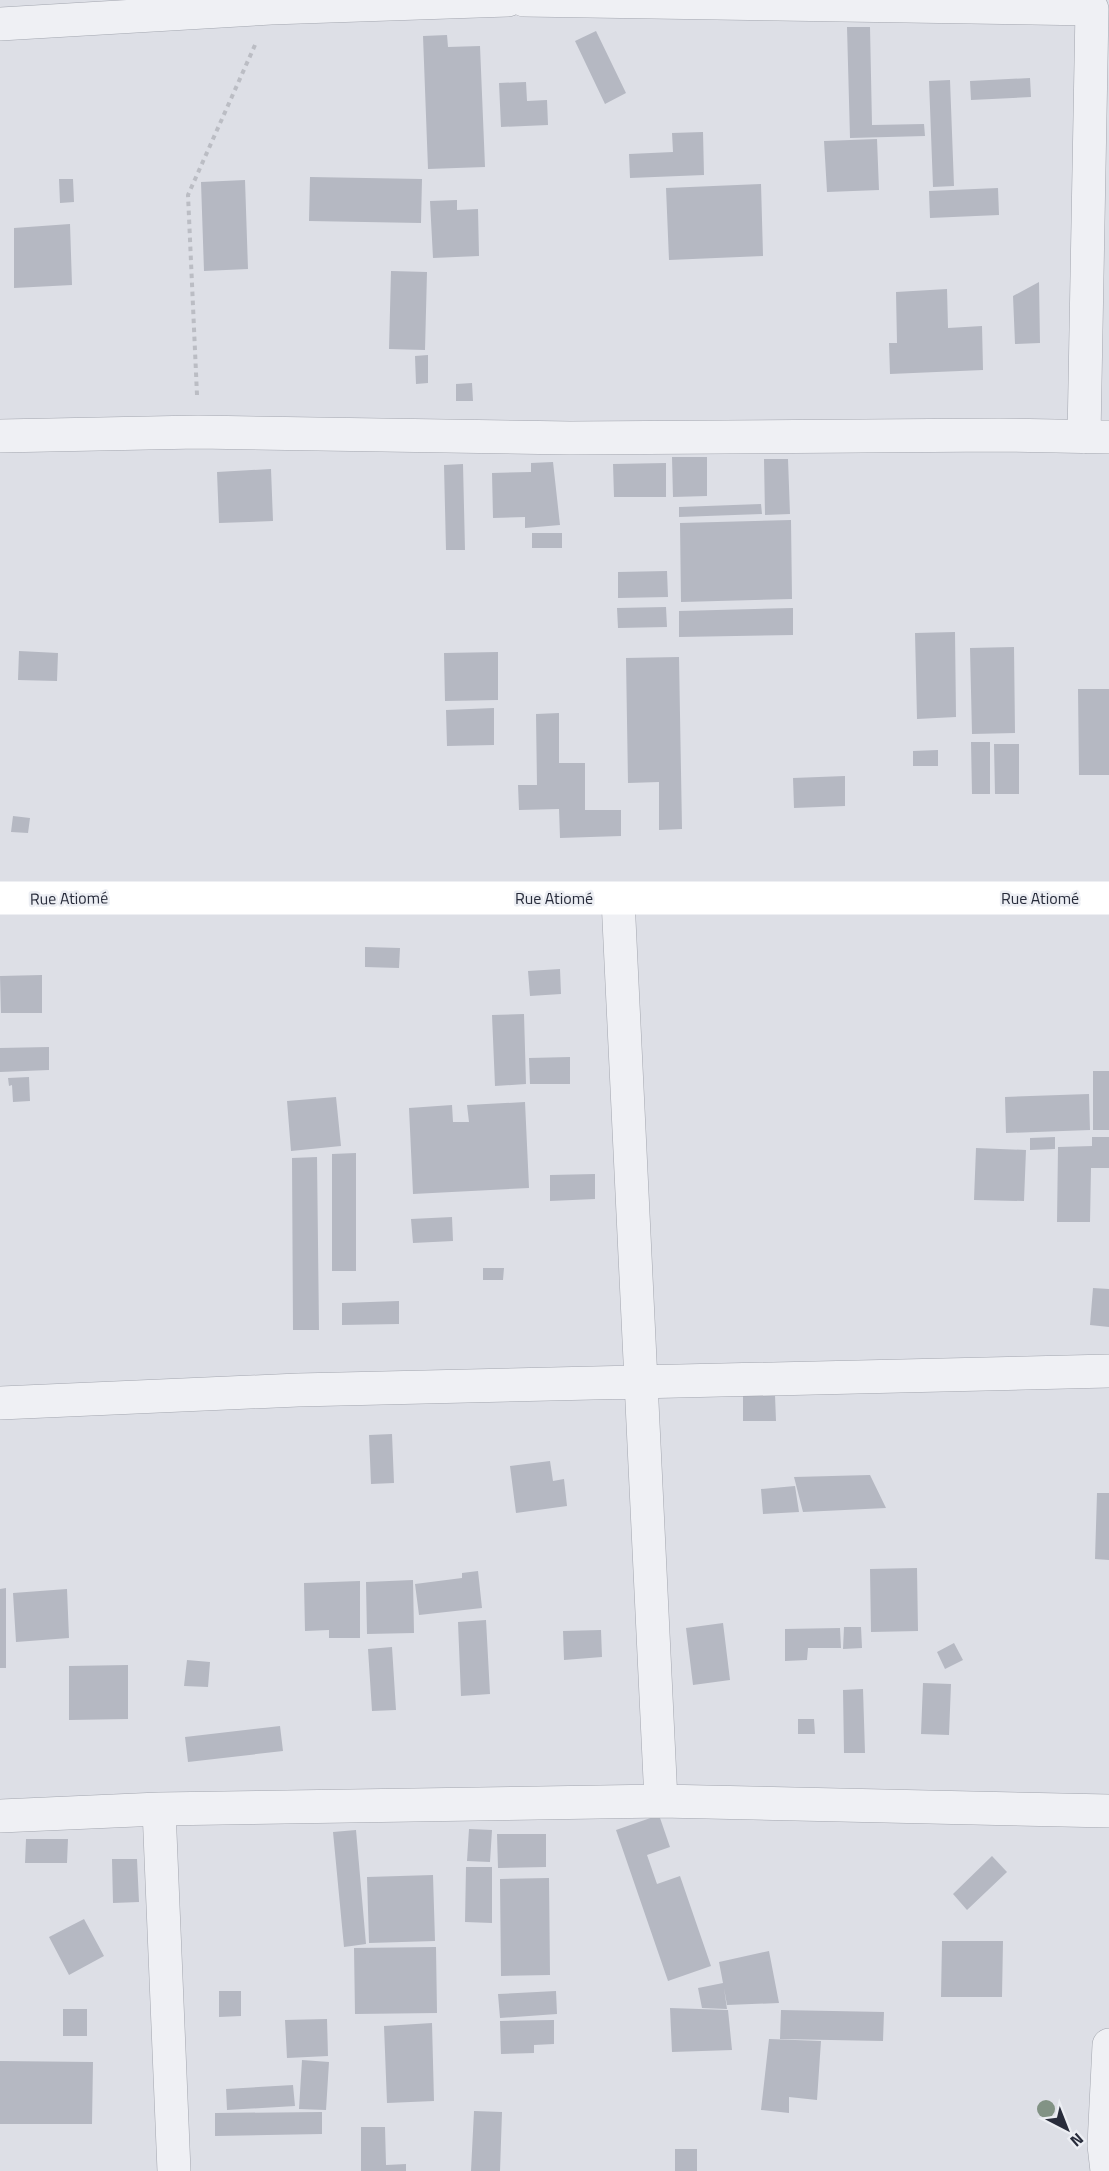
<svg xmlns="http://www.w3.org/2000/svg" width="1109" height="2171" font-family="'Titillium Web',sans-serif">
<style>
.building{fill:#b5b8c2}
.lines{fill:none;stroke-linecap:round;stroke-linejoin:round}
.street-casing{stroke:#a3a6af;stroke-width:34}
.path{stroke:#bbbdc4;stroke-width:4;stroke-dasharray:4.5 4.5;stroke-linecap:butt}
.street{stroke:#eff0f4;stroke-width:33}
.secondary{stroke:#fff;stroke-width:33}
.tree{fill:#829385}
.labels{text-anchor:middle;stroke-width:5;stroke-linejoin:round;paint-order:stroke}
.street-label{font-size:16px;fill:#282c3b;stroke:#eceef3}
</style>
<rect width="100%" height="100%" fill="#dddfe6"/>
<path class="building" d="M847,27H870L872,125L924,124L925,136L850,138Z
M596,31L626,93L605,104L575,41Z
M447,35L448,47L480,46L485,167L428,169L423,36Z
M1030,78L1031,97L971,100L970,81Z
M950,80L954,186L933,187L929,81Z
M526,82L527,101L547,100L548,125L501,127L499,83Z
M703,132L704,175L630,178L629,154L673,152L672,133Z
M877,139L879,190L827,192L824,141Z
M310,177L422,179L421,223L309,221Z
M59,179H73L74,202L60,203Z
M245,180L248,269L204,271L201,182Z
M761,184L763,256L669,260L666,188Z
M998,188L999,215L930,218L929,191Z
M457,200V210L478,209L479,256L433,258L430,201Z
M70,224L72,285L14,288V228Z
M391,271L427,272L425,350L389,349Z
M1039,282L1040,343L1015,344L1013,296Z
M947,289L948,328L982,326L983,370L890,374L889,343H897L896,292Z
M428,355V383L416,384L415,356Z
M472,383L473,401H456V384Z
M672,457H707V496L673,497Z
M764,459H788L790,514L765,515Z
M553,462L560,525L525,528V517L493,518L492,473L531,472V463Z
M666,463V497H614L613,464Z
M463,464L465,550H446L444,465Z
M271,469L273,521L219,523L217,472Z
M761,504L762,514L679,517V507Z
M791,520L792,599L681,602L680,523Z
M532,533H562V548H532Z
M667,571L668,597L618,598V572Z
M666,607L667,627L618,628L617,608Z
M793,608V635L679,637V611Z
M955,632L956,717L917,719L915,633Z
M1014,647L1015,733L972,734L970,648Z
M19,651L58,653L57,681L18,680Z
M498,652V700L445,701L444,653Z
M679,657L682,829L659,830V782L628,783L626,658Z
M1078,689H1109V775H1079Z
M494,708V745L447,746L446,710Z
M559,713V763H585V810H621V836L560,838L559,809L519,810L518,785H537L536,714Z
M971,742H990V794H972Z
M994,744H1019V794H995Z
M938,750V766H913V751Z
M845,776V806L794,808L793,778Z
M13,816L30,818L28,833L11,832Z
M365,947L400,948L399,968L365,967Z
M560,969L561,994L530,996L528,971Z
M42,975V1013H1L0,976Z
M524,1014L526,1084L495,1086L492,1015Z
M49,1047V1070L0,1072V1048Z
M570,1057V1084H530L529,1058Z
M1093,1071H1109V1130H1093Z
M29,1077L30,1101L13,1102L12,1085L9,1086L8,1078Z
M1089,1094L1090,1130L1006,1133L1005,1097Z
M336,1097L341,1146L291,1151L287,1101Z
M525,1102L529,1188L413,1194L409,1108L452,1105L453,1122H469L467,1105Z
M1055,1137V1149L1030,1150V1138Z
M1092,1137H1109V1168H1091L1090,1222H1057L1058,1147L1092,1146Z
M976,1148L1026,1150L1024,1201L974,1200Z
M356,1153V1271H332V1154Z
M317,1157L319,1330H293L292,1158Z
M595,1174V1199L550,1201V1175Z
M452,1217L453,1241L413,1243L411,1219Z
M483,1268H504L503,1280H483Z
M1093,1288L1109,1289V1327L1090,1325Z
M399,1301V1324L342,1325V1303Z
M743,1395H775L776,1421H743Z
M392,1434L394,1483L371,1484L369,1435Z
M550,1461L553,1481L564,1479L567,1506L516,1513L510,1466Z
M870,1475L886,1508L803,1512L794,1477Z
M795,1486L799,1512L763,1514L761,1489Z
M1097,1493H1109V1560L1095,1559Z
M917,1568L918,1631L871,1632L870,1569Z
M478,1571L482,1608L419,1615L415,1584L462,1578V1573Z
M413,1580L414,1633L367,1634L366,1582Z
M360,1581V1638H329V1630L305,1631L304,1583Z
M6,1588V1668H0V1589Z
M67,1589L69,1638L16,1642L13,1593Z
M486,1620L490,1694L461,1696L458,1622Z
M723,1623L730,1680L693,1685L686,1628Z
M844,1627H861L862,1648L843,1649Z
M840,1628L841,1648H808L807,1660L785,1661V1629Z
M601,1630L602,1657L564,1660L563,1631Z
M954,1643L963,1660L945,1669L937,1652Z
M392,1647L396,1710L372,1711L368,1649Z
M187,1660L210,1662L208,1687L184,1686Z
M128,1665V1719L69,1720V1666Z
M923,1683L951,1684L949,1735L921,1734Z
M863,1689L865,1753H844L843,1690Z
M798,1719H814L815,1734H798Z
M280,1726L283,1751L188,1762L185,1737Z
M659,1815L670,1847L647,1855L657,1884L680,1876L711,1966L668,1981L616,1830Z
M469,1829L492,1830L490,1862L467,1861Z
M356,1830L366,1944L344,1947L333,1832Z
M497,1834H546V1867L498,1868Z
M26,1839H68L67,1863H25Z
M992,1856L1007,1872L967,1910L953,1894Z
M112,1859H137L139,1902L113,1903Z
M466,1867H492V1923L465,1922Z
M433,1875L435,1941L369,1943L367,1877Z
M549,1878L550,1975L501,1976L500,1879Z
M84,1919L104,1956L69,1975L49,1937Z
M942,1941H1003L1002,1997H941Z
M436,1947L437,2013L355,2014L354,1948Z
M769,1951L779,2003L727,2005L724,1988L727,2009L702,2008L698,1988L723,1983L719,1962Z
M219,1991H241V2016L219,2017Z
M556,1991L557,2014L500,2018L498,1994Z
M670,2008L728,2010L732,2050L672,2052Z
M63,2009H87V2036H63Z
M781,2010L884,2012L883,2041L780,2039Z
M327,2019L328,2056L287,2058L285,2020Z
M554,2020V2044L534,2045V2053L501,2054L500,2021Z
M432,2023L434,2101L387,2103L384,2026Z
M769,2039L821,2041L817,2100L789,2097V2113L761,2110Z
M302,2060L329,2062L326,2110L299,2109Z
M0,2061L93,2062L92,2124H0Z
M293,2085L295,2106L227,2110L226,2089Z
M474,2111L502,2112L500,2171H471Z
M322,2112V2134L215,2136V2113Z
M361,2127H385L386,2165L406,2164V2171H361Z
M675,2149H697V2171H675Z"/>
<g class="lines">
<g class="street-casing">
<path id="street" d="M524,0L1092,9L1084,437
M0,24L271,8L508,0
M0,436L198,432L570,438L999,435L1109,437
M618,899L661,1801
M0,1403L298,1390L1109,1371
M0,1816L159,1809
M174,2171L159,1809L661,1801L1109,1811
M1107,2171L1104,2145L1109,2045"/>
</g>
<path class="path" d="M197,395L188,195L255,45"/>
<use href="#street" class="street"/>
<path class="secondary" d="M0,898H1109"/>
</g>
<circle class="tree" cx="1046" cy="2109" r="9"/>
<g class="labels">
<g class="street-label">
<text transform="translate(69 898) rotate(-1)" y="6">Rue Atiomé</text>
<text x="554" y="904">Rue Atiomé</text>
<text x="1040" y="904">Rue Atiomé</text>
</g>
</g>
<g transform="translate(1067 2129) rotate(138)" stroke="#eceef3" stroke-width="4.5" paint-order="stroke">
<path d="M0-4.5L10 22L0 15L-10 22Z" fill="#282c3b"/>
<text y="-9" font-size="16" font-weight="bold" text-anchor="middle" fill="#282c3b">N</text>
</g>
</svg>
